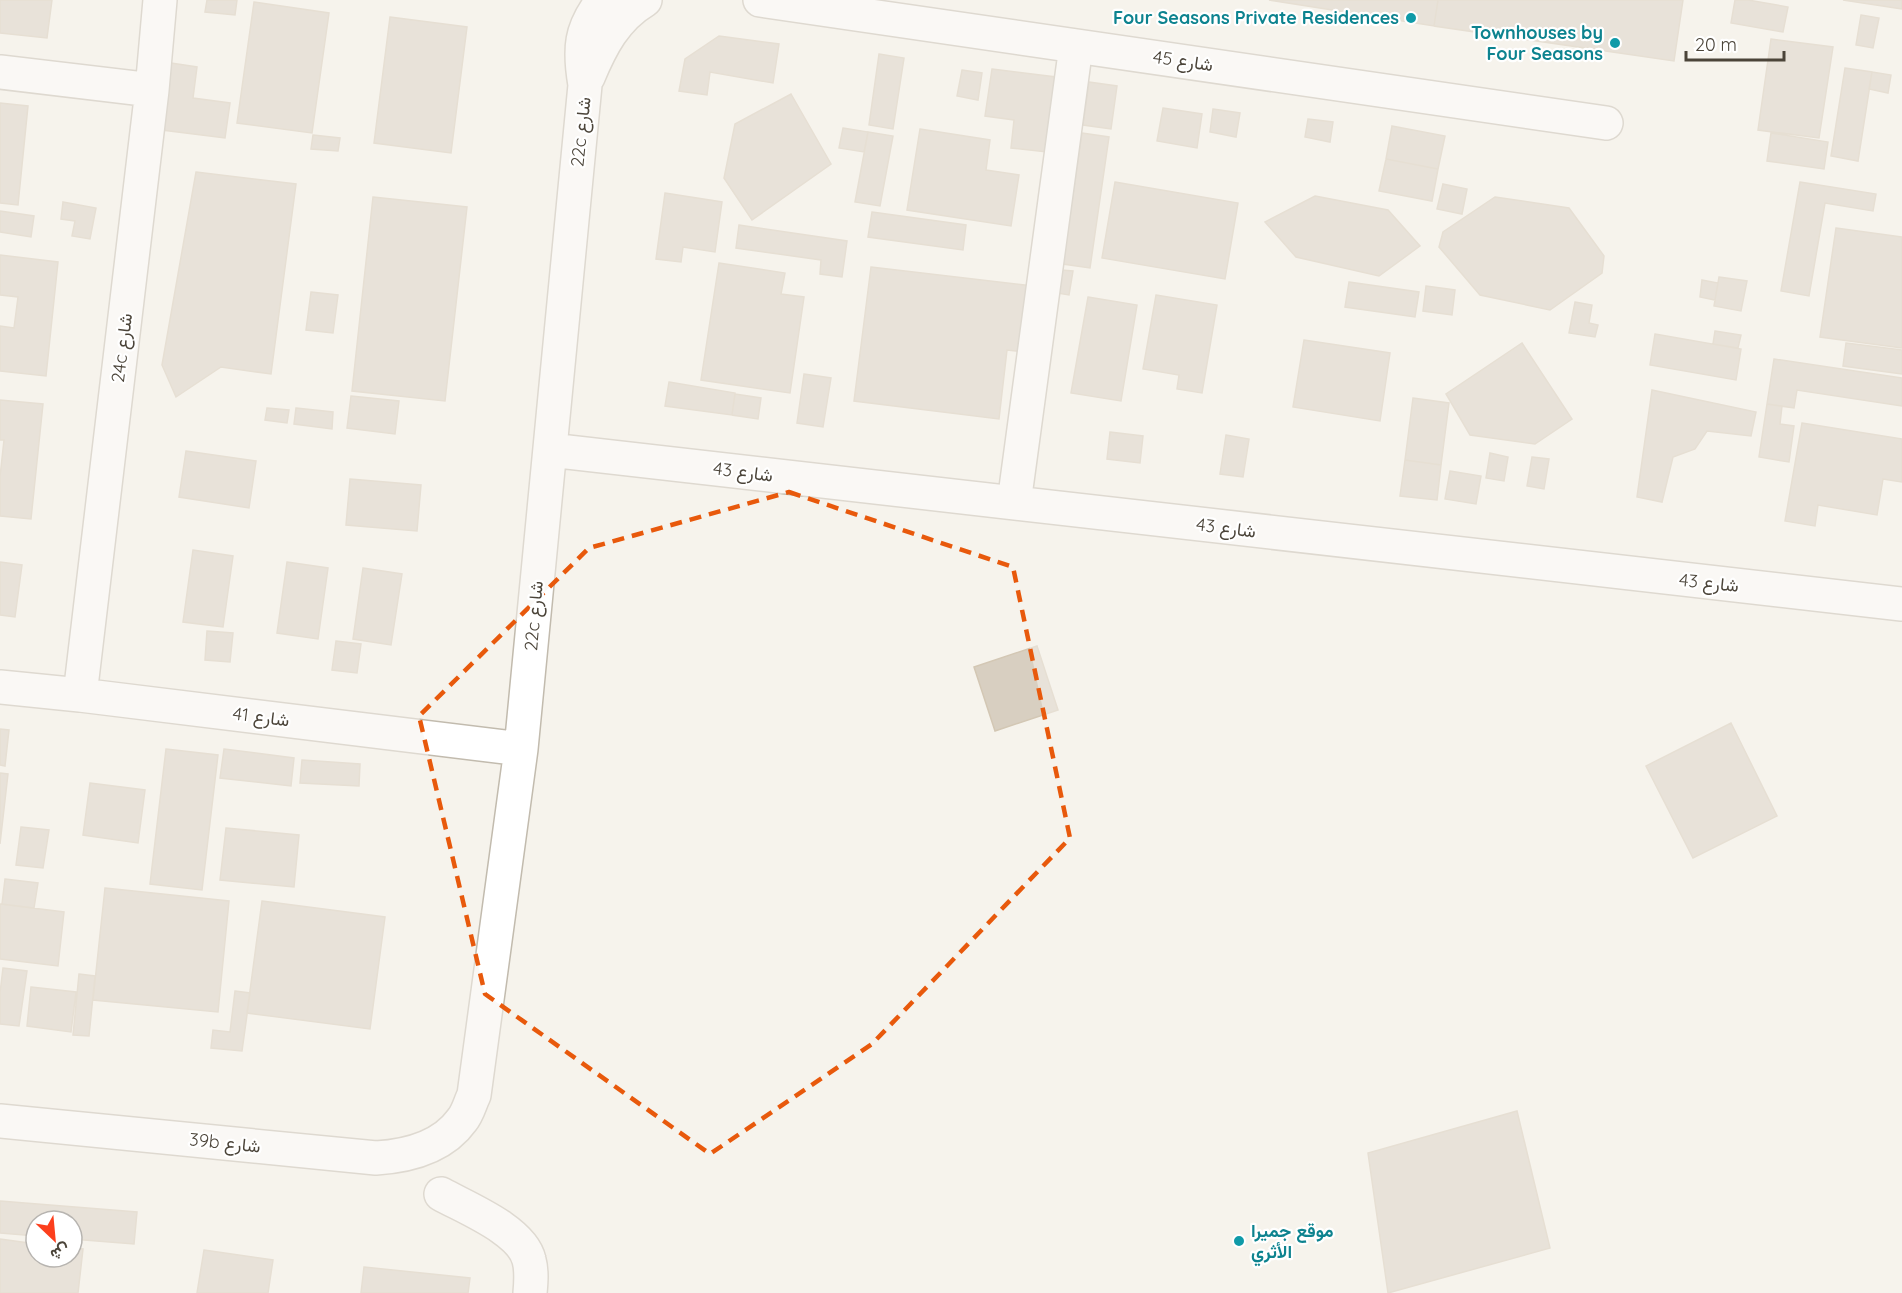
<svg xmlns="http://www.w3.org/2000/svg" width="1902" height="1293" font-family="Quicksand,Vazirmatn,sans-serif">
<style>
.building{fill:#d8cfc1;stroke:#d3c7b4;stroke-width:1.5}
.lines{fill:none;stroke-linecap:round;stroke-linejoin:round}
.minor-casing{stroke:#c2bbae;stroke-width:36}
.minor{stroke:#fff;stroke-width:33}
.marked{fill:none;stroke:#e8590c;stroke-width:4.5;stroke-dasharray:12 8;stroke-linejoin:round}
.culture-dot{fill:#0f9aa8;stroke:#fff;stroke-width:2}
.labels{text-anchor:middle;stroke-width:4.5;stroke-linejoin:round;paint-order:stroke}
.culture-label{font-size:18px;font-weight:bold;fill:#0d838f;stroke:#fff;text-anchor:end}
.street-label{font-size:18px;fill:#4b4439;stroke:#fff}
</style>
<rect width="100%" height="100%" fill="#f6f3ec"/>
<path class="building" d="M0,0H52L47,38L0,33Z
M207,0H237L235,15L205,12Z
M1269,0H1438L1434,26Z
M1438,0H1683L1674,61L1434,26Z
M1735,0H1748L1788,7L1783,32L1731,23Z
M1843,0H1902V9Z
M254,2L329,13L312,133L237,123Z
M1861,15L1879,18L1873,48L1856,45Z
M390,17L467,27L451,153L374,143Z
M719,36L779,44L773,83L710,72L707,95L679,91L685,59Z
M1771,39L1833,47L1819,138L1758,130Z
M879,54L904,58L893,129L869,125Z
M171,63L197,67L193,98L230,103L225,138L162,130Z
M1845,68L1872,72L1858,161L1831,156Z
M992,69L1056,77L1047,152L1011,148L1014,120L985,116Z
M962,70L982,73L978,100L957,96Z
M1872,72L1891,75L1888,93L1869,89Z
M1089,82L1117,86L1111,129L1083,125Z
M791,94L831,164L752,220L724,178L735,124Z
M0,103L28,106L18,205L0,203Z
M1163,108L1202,114L1197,148L1157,141Z
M1213,109L1240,113L1236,137L1210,132Z
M1308,119L1333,122L1330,142L1305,137Z
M1392,126L1445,136L1438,169L1386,159Z
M843,128L868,132L864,152L839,148Z
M920,129L990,140L986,170L1019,175L1011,226L907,210Z
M868,132L893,136L880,206L855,202Z
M1082,133L1109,137L1090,268L1063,264Z
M1771,133L1828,142L1824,169L1767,161Z
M313,135L340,138L338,151L311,149Z
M1386,159L1438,169L1432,201L1379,191Z
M196,172L296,184L271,374L221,367L176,397L162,365Z
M1115,182L1238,203L1225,279L1102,258Z
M1800,182L1876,194L1873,211L1825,203L1809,296L1781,291Z
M1443,184L1467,189L1462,214L1437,209Z
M665,193L722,202L715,252L683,247L681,262L656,259Z
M1315,196L1388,210L1420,246L1379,276L1296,257L1265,222Z
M373,197L467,207L445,401L352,391Z
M1495,197L1569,208L1604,256L1602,273L1550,310L1480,295L1439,247L1443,232Z
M63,202L96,208L90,239L72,236L75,221L61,219Z
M0,211L34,216L31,237L0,232Z
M872,212L966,225L963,250L868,237Z
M739,225L847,241L842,277L820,274L821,260L736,248Z
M1836,228L1902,237V348L1820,337Z
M0,255L58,262L46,376L0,371V326L14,328L18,297L0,295Z
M719,263L785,273L781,294L804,297L790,393L701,380Z
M871,267L1033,286L1025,352L1007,350L999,419L854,401Z
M1061,270L1073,271L1069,295L1057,293Z
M1719,277L1747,281L1741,311L1714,306Z
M1702,280L1718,283L1715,300L1700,297Z
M1349,282L1419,292L1415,317L1345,307Z
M1426,286L1455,290L1452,315L1423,311Z
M311,292L338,295L333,333L306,330Z
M1156,295L1217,305L1202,393L1177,389L1179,375L1143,369Z
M1088,297L1137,305L1121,401L1071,393Z
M1575,302L1592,305L1589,323L1598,325L1595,337L1569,333Z
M1715,331L1741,335L1738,348L1713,344Z
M1655,334L1741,349L1736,380L1650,365Z
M1304,340L1390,353L1380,421L1293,407Z
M1522,343L1572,419L1535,444L1470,435L1446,394Z
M1846,343L1902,350V374L1843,366Z
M1774,359L1902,378V406L1797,390L1794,408L1767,404Z
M804,374L831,378L823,427L797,423Z
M669,382L735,393L732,415L665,406Z
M1652,390L1756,412L1751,436L1707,431L1695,449L1673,457L1662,502L1637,497Z
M735,394L761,398L758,419L732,415Z
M351,396L399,401L395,434L347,428Z
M1413,398L1449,403L1441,465L1405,460Z
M0,400L43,404L31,519L0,516V477L4,440H0Z
M1767,404L1782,406L1780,424L1794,426L1789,462L1759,457Z
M267,408L289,410L287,423L265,420Z
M296,408L333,412L332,429L294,424Z
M1802,423L1902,439V482L1883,479L1877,515L1818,505L1815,526L1785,521Z
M1110,432L1143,436L1140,463L1107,459Z
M1226,435L1249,439L1243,477L1220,474Z
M186,451L256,461L249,508L179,497Z
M1490,453L1508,457L1504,481L1486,478Z
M1532,457L1549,459L1544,489L1527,486Z
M1405,460L1441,465L1437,500L1400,496Z
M1450,471L1481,476L1476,504L1445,499Z
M350,479L421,485L417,531L346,525Z
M193,550L233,556L223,627L183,622Z
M0,562L22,565L15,617L0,615Z
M287,562L328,568L318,639L277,633Z
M363,568L402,574L391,645L353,639Z
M207,631L233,633L230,662L205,660Z
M336,641L361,644L357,673L332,670Z
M1037,646L1058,710L995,731L974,667Z
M1731,723L1777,816L1693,858L1646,766Z
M0,729L9,730L5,766L0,765Z
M166,749L218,755L202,890L150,884Z
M224,749L294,758L291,786L220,778Z
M302,760L360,764L359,786L300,783Z
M0,773L8,774L0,844Z
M90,783L145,790L138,843L83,835Z
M21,827L49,830L43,868L16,865Z
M226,828L299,835L294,887L220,880Z
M5,879L38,883L34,908L2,904Z
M105,888L229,901L218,1012L93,1000Z
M262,901L385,917L370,1029L247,1013Z
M0,904L64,912L58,966L0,959Z
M3,968L27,971L19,1026L0,1024V993Z
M79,974L95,976L89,1036L73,1035Z
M31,987L76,992L71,1032L27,1026Z
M235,991L250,993L242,1051L211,1048L213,1030L230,1032Z
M1517,1111L1550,1248L1388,1293L1368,1153Z
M0,1201L137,1212L134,1244L72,1239V1221H36V1236L0,1233Z
M0,1239L36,1244V1257H72V1248L83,1249L78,1293H0Z
M204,1250L273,1260L268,1293H197Z
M364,1267L470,1278L468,1293H361Z"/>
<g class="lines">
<g class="minor-casing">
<path id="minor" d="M760,0L1606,123
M0,72L152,90
M588,77C601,46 615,18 645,0
M550,450L1902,604
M1014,503L1076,46
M0,687L80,695L521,749
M80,695L152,90L160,0
M0,1121L376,1158C408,1156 442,1148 462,1120C468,1113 470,1103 474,1095L521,749L585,85C579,49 580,29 603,0
M441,1194C466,1208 522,1230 529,1260C532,1271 531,1282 530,1293"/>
</g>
<use href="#minor" class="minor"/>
</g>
<path d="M0 0H1902V1293H0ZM789,492L1013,567L1070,838L872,1044L710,1154L485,994L419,716L589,548Z" fill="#f6f3ec" fill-opacity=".55" fill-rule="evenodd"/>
<path class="marked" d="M789,492L1013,567L1070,838L872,1044L710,1154L485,994L419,716L589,548Z"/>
<g class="culture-dot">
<circle cx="1411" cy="18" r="6"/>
<circle cx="1615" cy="43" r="6"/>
<circle cx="1239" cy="1241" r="6"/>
</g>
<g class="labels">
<g class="culture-label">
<text x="1399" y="24">Four Seasons Private Residences</text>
<text x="1603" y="39">Townhouses by<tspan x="1603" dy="21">Four Seasons</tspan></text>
<text x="1251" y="1237" text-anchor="start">موقع جميرا<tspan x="1251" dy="21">الأثري</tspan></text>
</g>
<g class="street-label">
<text transform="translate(1183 61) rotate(8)" y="6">شارع 45</text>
<text transform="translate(581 132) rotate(-84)" y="6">22c شارع</text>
<text transform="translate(122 348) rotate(-83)" y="6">24c شارع</text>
<text transform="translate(743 472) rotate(7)" y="6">شارع 43</text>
<text transform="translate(1226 528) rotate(7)" y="6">شارع 43</text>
<text transform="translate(1709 583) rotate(6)" y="6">شارع 43</text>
<text transform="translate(534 616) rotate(-85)" y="6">22c شارع</text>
<text transform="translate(261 717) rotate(7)" y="6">شارع 41</text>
<text transform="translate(225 1143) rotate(6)" y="6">39b شارع</text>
</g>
</g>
<g transform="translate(54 1239) rotate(154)"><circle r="28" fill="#ffffff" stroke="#b7b4b0" stroke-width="1.5"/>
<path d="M0-4.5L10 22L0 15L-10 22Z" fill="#fc3f1d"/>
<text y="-9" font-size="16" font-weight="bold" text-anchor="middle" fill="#4b4439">ش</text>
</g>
<path d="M1686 51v9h98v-9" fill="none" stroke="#4b4439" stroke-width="3"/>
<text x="1695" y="51" font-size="18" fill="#4b4439" stroke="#ffffff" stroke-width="4.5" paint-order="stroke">20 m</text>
</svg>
